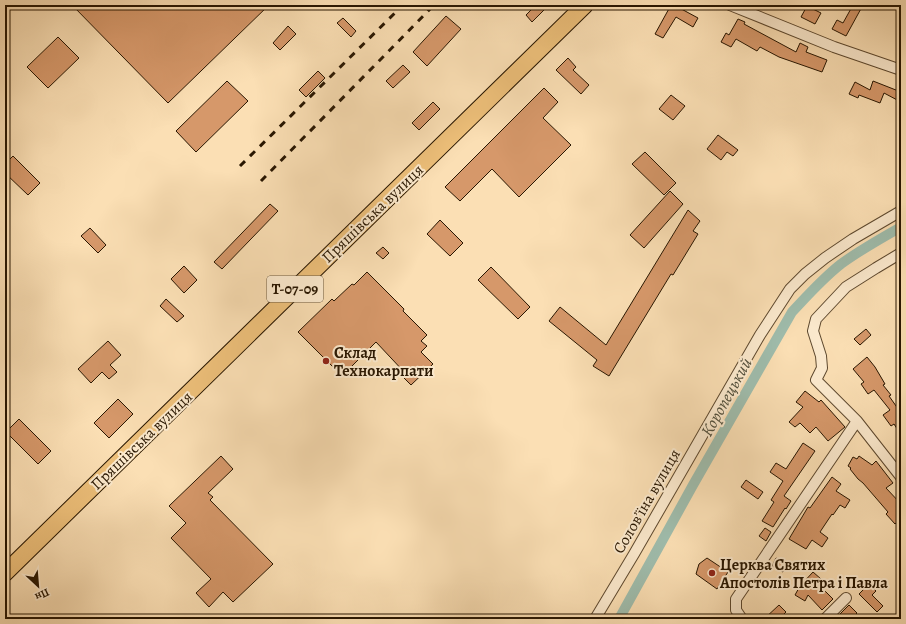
<svg xmlns="http://www.w3.org/2000/svg" width="906" height="624" font-family="Alegreya,serif">
<style>
.lines{fill:none;stroke-linecap:round;stroke-linejoin:round}
.canal{stroke:#9fbdad;stroke-width:10}
.building{fill:#d6986a;stroke:#281601}
.street-casing{stroke:#5d482e;stroke-width:12}
.primary-casing{stroke:#281601;stroke-width:18}
.street{stroke:#fceace;stroke-width:10}
.primary{stroke:#eec07a;stroke-width:16}
.rail{stroke:#281601;stroke-width:3;stroke-dasharray:7 7;stroke-linecap:butt}
.poi-dot{fill:#8f2418;stroke:#fceace;stroke-width:1.5}
.labels{text-anchor:middle;stroke-width:4;stroke-linejoin:round;paint-order:stroke}
.shield{fill:#fceace;stroke:#68563e;stroke-width:1}
.shield-label{font-size:15px;font-weight:bold;fill:#281601}
.street-label{font-size:16px;fill:#281601;stroke:#fceace}
.poi-label{font-size:16px;font-weight:bold;fill:#281601;stroke:#fceace;text-anchor:start}
.water-label{font-size:17px;font-style:italic;fill:#52503d;stroke:#fceace}
</style>
<rect width="100%" height="100%" fill="#fbdfb4"/>
<filter id="stains"><feTurbulence type="fractalNoise" baseFrequency=".005" numOctaves="4"/><feColorMatrix values="0 0 0 0 .2 0 0 0 0 .09 0 0 0 0 .02 0 0 0 .5 -.17"/></filter>
<radialGradient id="worn" r=".72"><stop offset=".6" stop-color="#630" stop-opacity="0"/><stop offset="1" stop-color="#630" stop-opacity=".3"/></radialGradient>
<g class="lines">
<path class="canal" d="M619,619L693,485L792,312C808,295 823,278 841,264C860,250 880,239 901,227"/>
</g>
<path class="building" d="M72,5H269L168,103Z
M536,5H549L532,22L526,15Z
M671,5H674L698,18L693,27L676,17L663,38L655,34Z
M853,5H863L846,36L832,29L837,20L843,23Z
M807,6L821,13L815,24L801,17Z
M446,16L461,29L427,66L413,52Z
M343,18L356,31L351,37L337,23Z
M738,19L745,22L744,24L796,52L800,43L808,47L806,52L827,60L822,72L779,57L760,47L757,51L736,39L731,47L721,42L726,33L729,35Z
M288,26L296,34L280,50L273,43Z
M58,37L79,58L48,88L27,67Z
M568,58L576,67L573,70L589,85L581,94L556,70Z
M403,65L410,72L393,88L386,81Z
M318,71L325,78L306,97L299,90Z
M227,81L248,101L196,152L176,131Z
M873,81L901,92V102L884,93L880,103L859,95L858,98L849,94L855,82L870,90Z
M544,88L558,102L543,118L571,145L519,197L492,169L460,201L445,187Z
M671,95L685,106L673,120L659,109Z
M433,102L440,109L419,130L412,123Z
M718,135L738,150L733,156L727,152L721,160L707,149Z
M645,152L676,183L664,195L632,164Z
M13,156L40,183L28,195L5,173V164Z
M670,191L683,204L644,248L630,235Z
M270,204L278,211L222,269L214,262Z
M688,210L700,221L693,231L698,234L673,275L671,274L609,376L593,366L597,360L549,321L560,307L606,345Z
M440,220L463,243L450,256L427,234Z
M90,228L106,245L98,253L81,236Z
M383,247L389,253L383,259L376,253Z
M184,266L197,280L184,293L171,279Z
M491,267L530,307L518,319L478,280Z
M367,272L404,309L403,311L427,335L421,341L427,346L421,352L433,364L411,385L403,377L406,374L376,342L342,376L298,332L332,299L334,301L352,284L354,285Z
M166,299L184,316L177,322L160,306Z
M866,329L871,335L860,345L854,339Z
M108,341L121,355L110,365L117,372L109,379L102,372L91,383L78,369Z
M867,357L875,367L885,384L883,385L891,395L889,396L901,413V435L894,424L891,426L883,415L890,410L874,390L868,394L861,384L864,382L853,369Z
M805,391L819,402L821,400L845,427L828,441L816,427L810,433L800,423L795,427L789,422L803,407L796,402Z
M118,399L133,414L109,438L94,423Z
M19,419L51,451L38,464L6,432Z
M803,443L815,451L784,496L791,501L786,509L785,508L773,527L762,521L774,502L771,500L783,481L770,472L776,463L786,469Z
M221,456L233,469L208,493L213,497L210,500L273,564L233,602L223,592L209,607L196,593L211,579L171,538L186,523L169,506Z
M859,456L872,465L876,461L893,483L886,488L901,504V519L895,524L886,514L888,512L863,483L858,479L850,469L851,468L848,466L853,457L857,459Z
M832,477L841,484L836,491L850,500L845,508L840,505L833,515L832,514L820,532L828,538L822,547L812,540L806,549L789,539L808,507L810,508Z
M746,480L763,492L758,499L741,487Z
M765,528L771,532L766,541L759,536Z
M707,558L728,572L717,589L696,574L699,564Z
M776,558L787,564L783,572L772,566Z
M813,572L821,579L817,583L833,599L822,610L808,595L805,601L795,595L800,586Z
M869,584L876,591L872,595L883,606L877,612L859,594Z
M779,605L786,612L779,619H764Z
M849,605L857,613L855,615L858,619H843L839,615Z"/>
<g class="lines">
<g class="street-casing">
<path id="street" d="M730,5L834,47L901,70
M901,253L876,268L846,287L816,319L813,331L821,356L822,368L816,380L857,421L901,477
M595,619L634,554L760,335L790,289L805,274L825,258L853,239L901,211
M742,619L736,610V599L857,421
M825,619L846,598"/>
</g>
<g class="primary-casing">
<path id="primary" d="M5,573L585,5"/>
</g>
<use href="#street" class="street"/>
<use href="#primary" class="primary"/>
<path class="rail" d="M240,166L403,5
M261,181L434,5"/>
</g>
<g class="poi-dot">
<circle cx="326" cy="361" r="4"/>
<circle cx="712" cy="573" r="4"/>
</g>
<g class="labels">
<rect class="shield" x="267" y="276" width="56" height="26" rx="3"/>
<g class="shield-label">
<text x="295" y="294">Т-07-09</text>
</g>
<g class="street-label">
<text transform="translate(372 213) rotate(-44)" y="6">Пряшівська вулиця</text>
<text transform="translate(141 440) rotate(-44)" y="6">Пряшівська вулиця</text>
<text transform="translate(646 501) rotate(-60)" y="6">Соловʼїна вулиця</text>
</g>
<g class="poi-label">
<text x="334" y="358">Склад<tspan x="334" dy="18">Технокарпати</tspan></text>
<text x="720" y="570">Церква Святих<tspan x="720" dy="18">Апостолів Петра і Павла</tspan></text>
</g>
<g class="water-label">
<text transform="translate(726 397) rotate(-61)" y="6">Коропецький</text>
</g>
</g>
<rect width="906" height="624" fill="none" stroke="#fbdfb4" stroke-width="20"/>
<rect x="6" y="6" width="894" height="612" fill="none" stroke="#281601" stroke-width="2"/>
<rect x="10" y="10" width="886" height="604" fill="none" stroke="#281601"/>
<g transform="translate(38 586) rotate(154)" stroke="#fceace" stroke-width="3" paint-order="stroke">
<path d="M0-3L7 15L0 10L-7 15Z" fill="#281601"/>
<text y="-6" font-size="11" font-weight="bold" text-anchor="middle" fill="#281601">Пн</text>
</g>
<rect width="100%" height="100%" filter="url(#stains)"/>
<rect width="100%" height="100%" fill="url(#worn)"/>
</svg>
